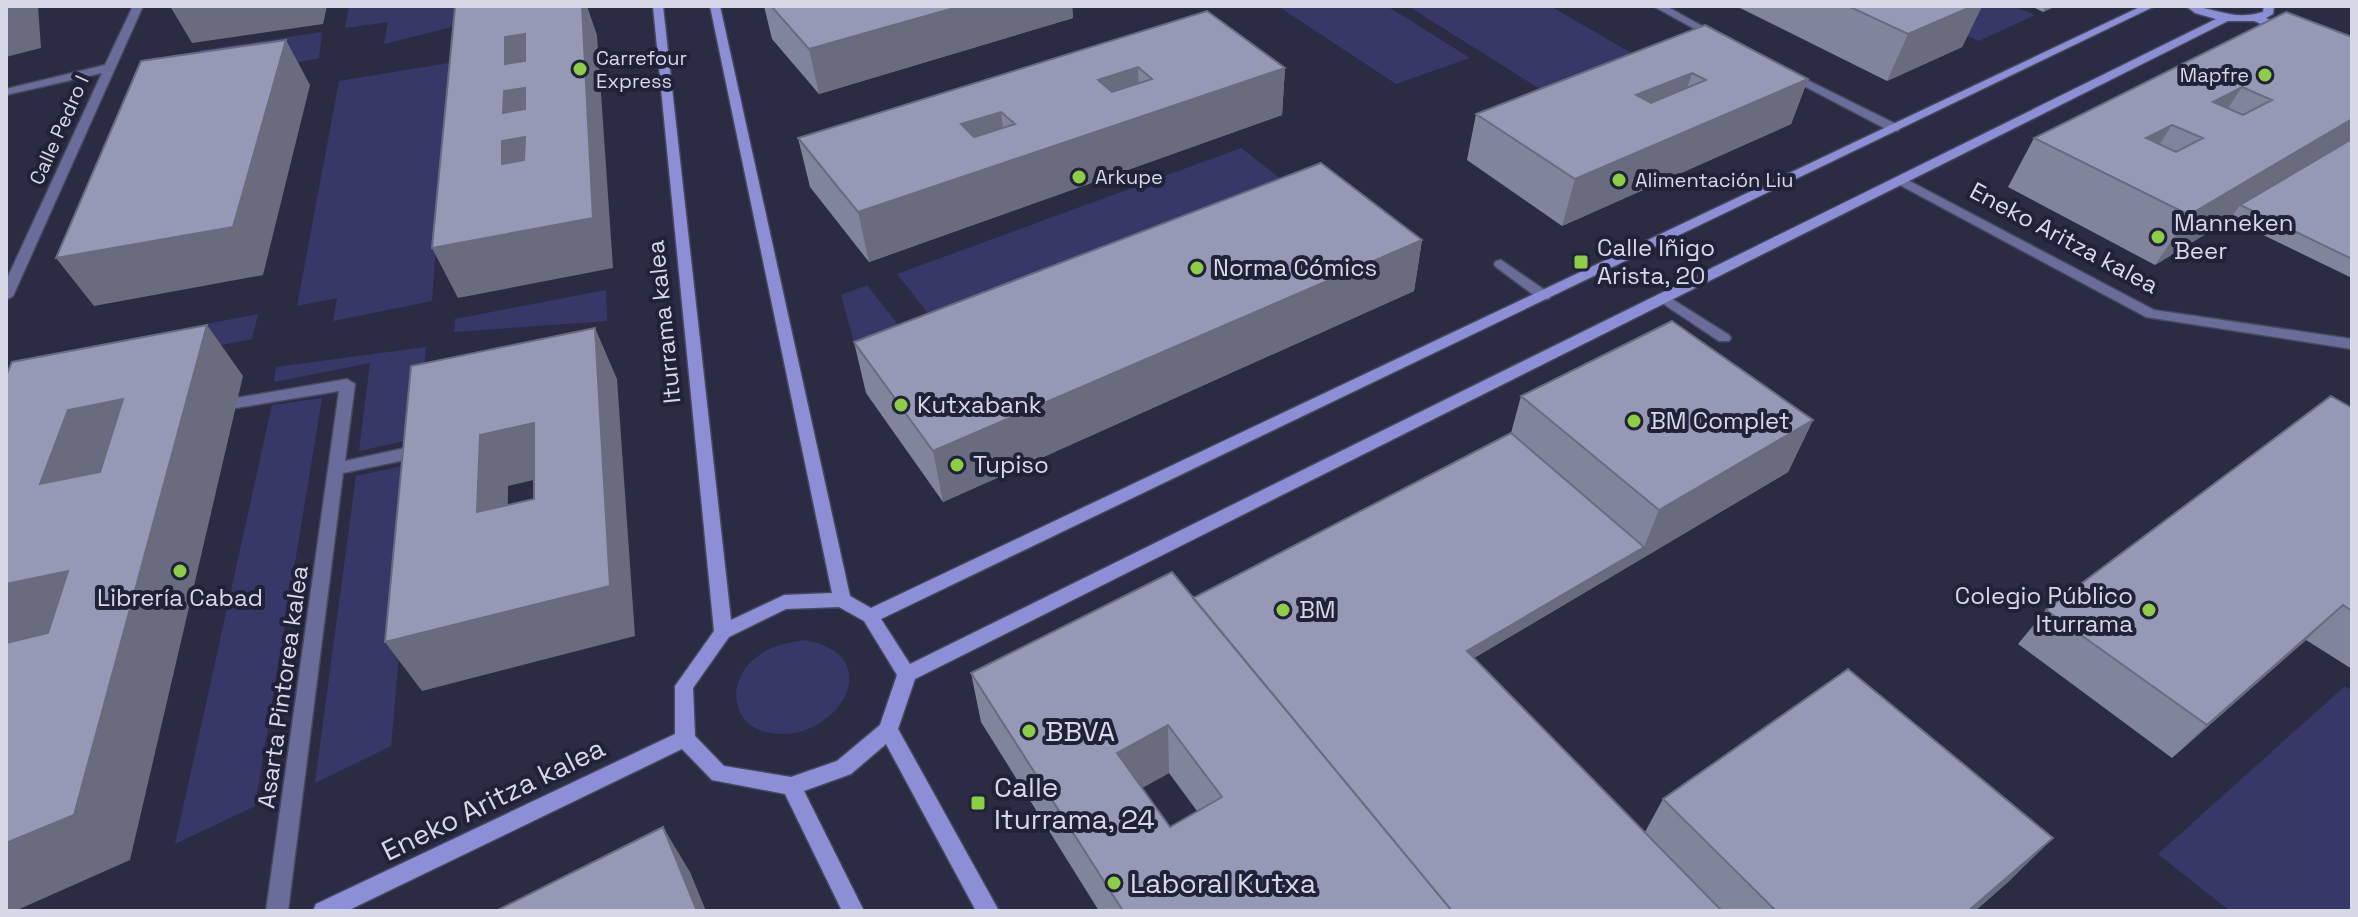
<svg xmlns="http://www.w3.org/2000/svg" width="2358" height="917" font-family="'Space Grotesk',sans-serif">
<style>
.green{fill:#383868}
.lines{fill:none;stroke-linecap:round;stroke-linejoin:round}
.lane-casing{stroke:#47485e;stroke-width:3}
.street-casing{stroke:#47485e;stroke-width:3}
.secondary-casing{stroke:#47485e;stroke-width:3}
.lane{fill:#6a6d99;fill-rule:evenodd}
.street{fill:#6a6d99;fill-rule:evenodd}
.secondary{fill:#8c8fd5;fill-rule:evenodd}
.wall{fill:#81849d;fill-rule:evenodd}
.shaded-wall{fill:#696b7f}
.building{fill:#9699b6;stroke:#696b7f;stroke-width:2;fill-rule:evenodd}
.poi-dot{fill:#8dce45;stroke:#212239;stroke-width:3}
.labels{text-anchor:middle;stroke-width:8;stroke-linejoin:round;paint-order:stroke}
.far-poi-label{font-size:20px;fill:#d7d8e8;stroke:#212239;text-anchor:start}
.far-street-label{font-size:20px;fill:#d7d8e8;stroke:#212239}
.poi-label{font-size:24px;fill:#d7d8e8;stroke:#212239;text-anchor:start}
.street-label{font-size:24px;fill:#d7d8e8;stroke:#212239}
.near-poi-label{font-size:28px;fill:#d7d8e8;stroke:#212239;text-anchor:start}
.near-street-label{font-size:28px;fill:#d7d8e8;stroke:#212239}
</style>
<rect width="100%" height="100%" fill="#2b2c44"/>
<path class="green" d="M349,6H458L456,26L384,44L388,22L345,28Z
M1288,6H1387L1470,58L1396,84L1281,8Z
M1408,6H1550L1633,54L1540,89Z
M1901,6H2012L2035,15L1979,41Z
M322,32L319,58L190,85L200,50Z
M449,63L432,301L333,321L337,298L297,306L339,81Z
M1241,148L1304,197L948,338L897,274Z
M867,285L917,349L862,371L841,295Z
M606,290L607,321L454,332L455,319Z
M258,314L252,339L78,373L87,347Z
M426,347L418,438L359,451L370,363L274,382L276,367Z
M322,398L255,806L175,844L272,405Z
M416,463L391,746L315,783L356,476Z
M804,640C895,656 832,749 766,732C730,723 728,682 753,660C768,647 785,643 804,640Z
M2345,686L2352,691V911H2230L2158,854Z"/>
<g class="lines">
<g class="lane-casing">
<path id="lane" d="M1653,6H1666L1722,37L1713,39Z
M1787,70L1898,125L1900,128L1898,131H1890L1783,75L1781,73Z
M1900,176L2154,310L2352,339V349L2146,317L1896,183L1894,180Z
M1501,260L1549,293L1551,296L1549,299H1539L1496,267L1494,264L1496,261Z
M1664,294L1729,335L1731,338L1729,341H1719L1659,301L1657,298L1659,295Z
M347,379L355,384L345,461L424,444L432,450L424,456L343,473L288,911H266L339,391L236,408L228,403L236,398Z"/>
</g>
<g class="street-casing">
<path id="street" d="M133,6H143L13,296L6,300V281L102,73L6,95V89L105,65Z"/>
</g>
<g class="secondary-casing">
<path id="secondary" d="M653,6H663L731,620L784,595L832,593L710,6H720L850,596L871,608L2142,6H2155L881,619L910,664L2216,19L2195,13L2186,6C2214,6 2231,22 2263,12L2264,6H2274L2273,14L2266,18L2290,30L2281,32L2254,21H2228L915,679L898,729L999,911H976L886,744L851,774L804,791L864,911H842L785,794L712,780L682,749L347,911H313L316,904L675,734V686L714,631ZM839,607L864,621L897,675L880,725L837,761L791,777L724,766L695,736L693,688L729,637L786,609Z"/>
</g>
<use href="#lane" class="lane"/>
<use href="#street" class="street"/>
<use href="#secondary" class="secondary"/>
</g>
<path class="wall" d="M764,6H1072L1073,18L819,94L772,39Z
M1736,6H1982L1962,47L1887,81Z
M2031,6H2056L2043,12Z
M1207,11L1285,68L1282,115L869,262L810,187L798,138Z
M1705,25L1808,79L1791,124L1562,226L1467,160L1476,114Z
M2352,37V278L2230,219L2155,265L2008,187L2034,138Z
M1422,240L1414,291L943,502L866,393L854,342Z
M1521,396L1813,420L1788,472L1474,658L1645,832L1663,799L2053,838L2008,882L1975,911H1099L981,722L971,673L1193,598L1511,433ZM1169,773L1197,811L1170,827L1142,788Z
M2352,408V669L2306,640L2172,758L2018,644L2046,610Z"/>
<path class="shaded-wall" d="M6,6H38L41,48L6,57Z
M170,6H327L323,24L192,43Z
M582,6H587L597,35L613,268L458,298L432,248L593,218Z
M961,6H1072L1073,18L819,94L809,49Z
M1973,6H1982L1962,47L1887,81L1908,34Z
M2046,6H2056L2043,12Z
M525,34V88L545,186L502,164L505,37Z
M286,40L310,85L263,275L94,306L56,258Z
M1138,67L1140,115L1098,80Z
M1285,68L1282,115L869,262L858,212Z
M1692,73L1678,118L1636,95Z
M1808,79L1791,124L1562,226L1575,179Z
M2242,87L2210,135L2213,102Z
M1001,112L1007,160L968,173L961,124Z
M2352,119V146L2240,205L2230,219L2155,265L2189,215Z
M2172,125L2141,173L2146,138Z
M1422,240L1414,291L943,502L933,451Z
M207,325L243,376L130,860L15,911H6V843L113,667Z
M595,328L617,379L635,636L422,691L385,642L610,586Z
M123,399L88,535L40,484L68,410Z
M1813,420L1788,472L1464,664L1467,651L1644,547L1659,510Z
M534,423L559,474L508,486L507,562L477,512L480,435Z
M68,571L117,621L6,671V584Z
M2343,605L2306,640L2172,758L2207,725Z
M1168,725L1169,773L1120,800L1117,753Z
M663,827L690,872L706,911H697Z
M2053,838L2008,882L1975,911H1968Z"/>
<path class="building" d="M459,6H582L593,218L432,248L455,7ZM525,34V61L505,64V37ZM525,88V109L503,113L504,91ZM525,137L524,160L502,164V141Z
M771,6H961L809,49Z
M1848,6H1973L1908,34Z
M1207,11L1285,68L858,212L798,138ZM1138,67L1152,79L1112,92L1098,80ZM1001,112L1015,124L974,137L961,124Z
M2286,12L2352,37V119L2189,215L2034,138ZM2242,87L2272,100L2243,115L2213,102ZM2172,125L2203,138L2176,152L2146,138Z
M1705,25L1808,79L1575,179L1476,114ZM1692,73L1706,80L1651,103L1636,95Z
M286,40L233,227L56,258L141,61Z
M2352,139V259L2240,205Z
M1321,163L1422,240L933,451L854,342Z
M1672,321L1813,420L1659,510L1521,396Z
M207,325L74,815L6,843V643L48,633L68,571L6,584V376L12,362ZM123,399L100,472L40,484L68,410Z
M595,328L610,586L385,642L411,366ZM534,423V499L477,512L480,435Z
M2331,396L2352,408V611L2343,605L2207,725L2046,610Z
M1511,433L1644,547L1467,651L1722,911H1452L1193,598Z
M1172,572L1452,911H1123L971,673ZM1168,725L1222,797L1170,827L1117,753Z
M1848,669L2053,838L1968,911H1776L1663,799Z
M663,827L697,911H496Z"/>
<g class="poi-dot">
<circle cx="580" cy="69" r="8"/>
<circle cx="2265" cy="75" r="8"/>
<circle cx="1079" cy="177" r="8"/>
<circle cx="1619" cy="180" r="8"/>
<circle cx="2158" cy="237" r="8"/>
<rect x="1573" y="254" width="16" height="16" rx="4"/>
<circle cx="1197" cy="268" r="8"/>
<circle cx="901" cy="405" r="8"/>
<circle cx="1634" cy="421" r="8"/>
<circle cx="957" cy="465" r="8"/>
<circle cx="180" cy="571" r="8"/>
<circle cx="1283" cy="610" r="8"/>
<circle cx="2149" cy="610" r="8"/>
<circle cx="1029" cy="731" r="8"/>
<rect x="970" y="795" width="16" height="16" rx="4"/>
<circle cx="1114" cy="883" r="8"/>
</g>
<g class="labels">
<g class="far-poi-label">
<text x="596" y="65">Carrefour<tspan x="596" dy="23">Express</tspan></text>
<text x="2249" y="82" text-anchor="end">Mapfre</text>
<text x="1095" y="184">Arkupe</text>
<text x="1635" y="187">Alimentación Liu</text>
</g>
<g class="far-street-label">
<text transform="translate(59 130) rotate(-66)" y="7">Calle Pedro I</text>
</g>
<g class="poi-label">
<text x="2174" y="231">Manneken<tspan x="2174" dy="28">Beer</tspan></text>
<text x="1597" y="256">Calle Iñigo<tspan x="1597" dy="28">Arista, 20</tspan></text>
<text x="1213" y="276">Norma Cómics</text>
<text x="917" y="413">Kutxabank</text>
<text x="1650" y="429">BM Complet</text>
<text x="973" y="473">Tupiso</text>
<text x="2133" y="604" text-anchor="end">Colegio Público<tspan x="2133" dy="28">Iturrama</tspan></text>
<text x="180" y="606" text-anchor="middle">Librería Cabad</text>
<text x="1299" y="618">BM</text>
</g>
<g class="street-label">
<text transform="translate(2064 238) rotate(28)" y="8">Eneko Aritza kalea</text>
<text transform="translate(664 322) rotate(-96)" y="8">Iturrama kalea</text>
<text transform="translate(283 687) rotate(-82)" y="8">Asarta Pintorea kalea</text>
</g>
<g class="near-poi-label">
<text x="1045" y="741">BBVA</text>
<text x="994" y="797">Calle<tspan x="994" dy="32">Iturrama, 24</tspan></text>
<text x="1130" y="893">Laboral Kutxa</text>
</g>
<g class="near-street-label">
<text transform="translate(493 799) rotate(-26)" y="10">Eneko Aritza kalea</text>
</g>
</g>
<rect width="2358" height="917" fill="none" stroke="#d7d8e8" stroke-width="16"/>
</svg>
